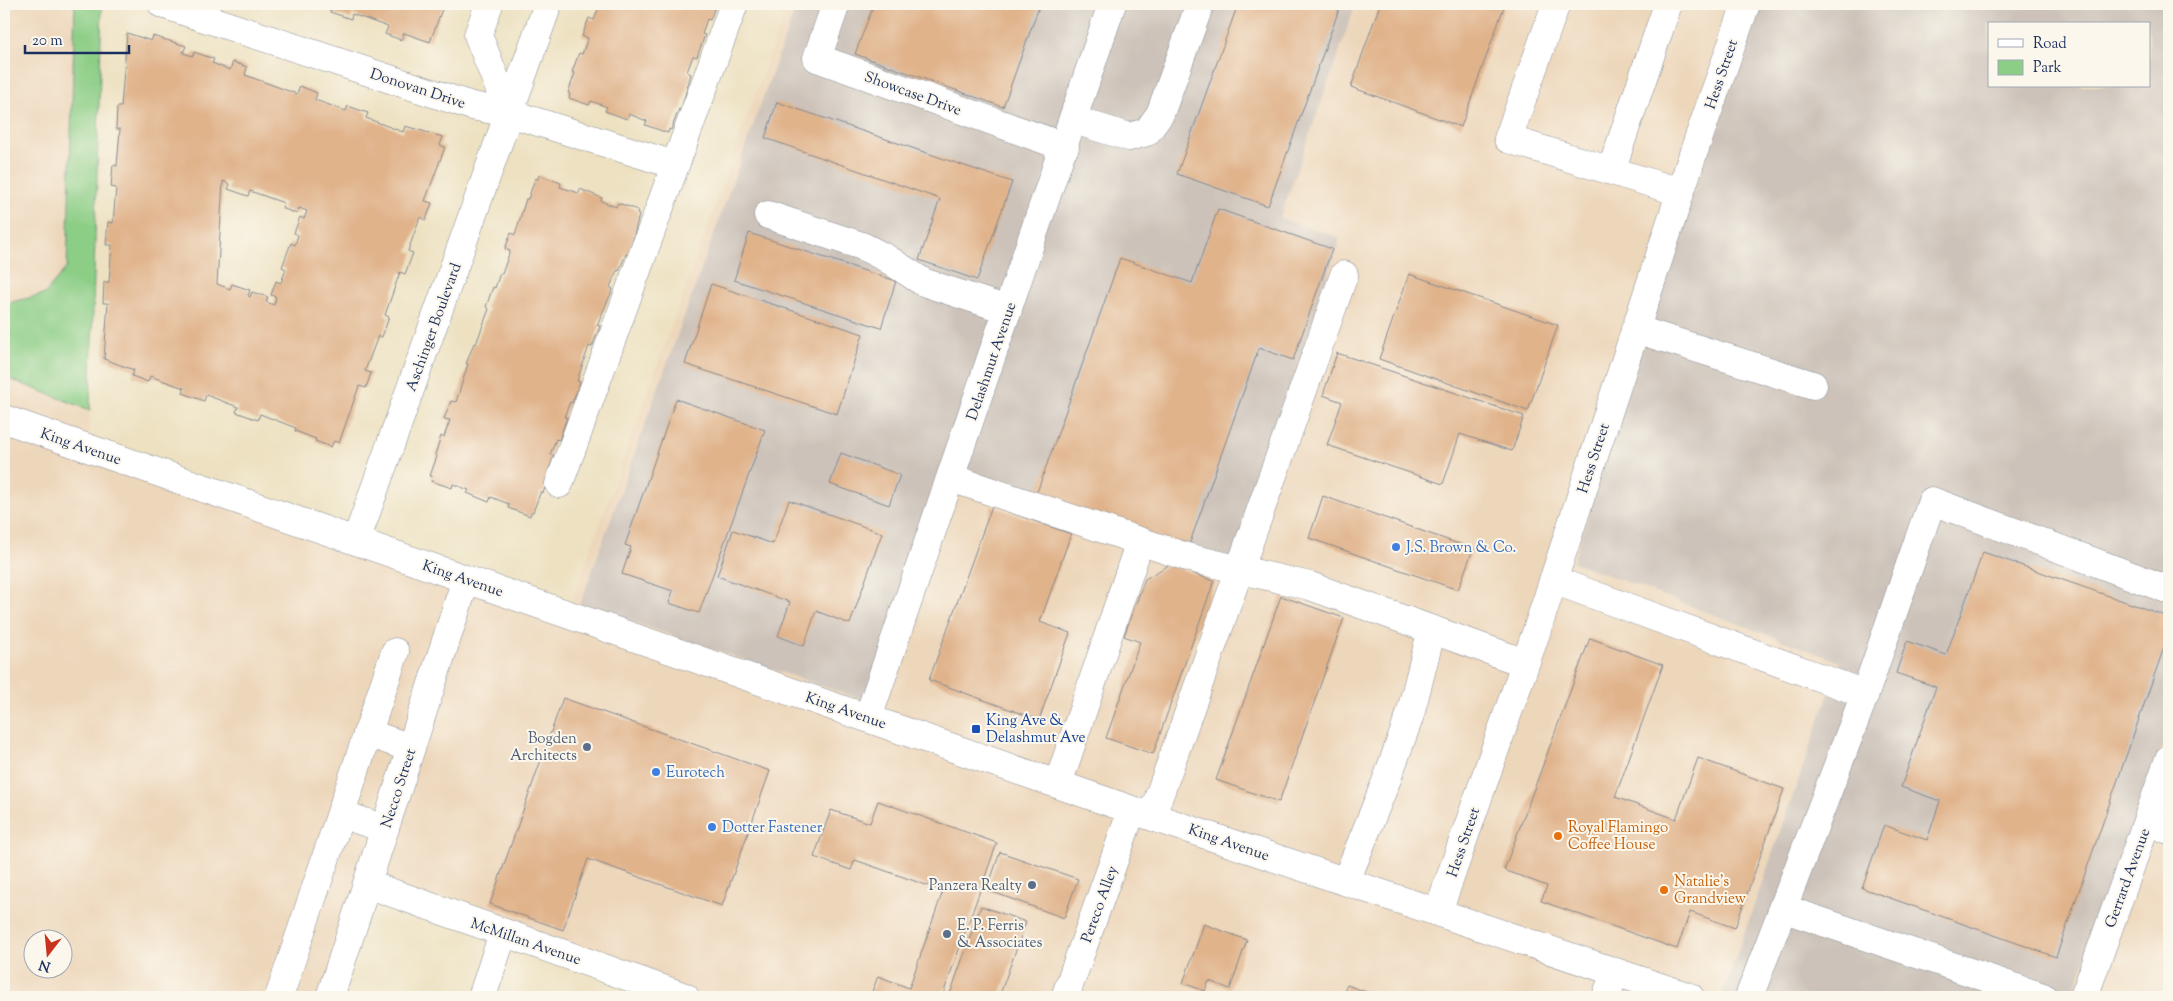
<svg xmlns="http://www.w3.org/2000/svg" width="2173" height="1001" font-family="'Sorts Mill Goudy',serif">
<style>
.built{fill:#edd7bb;fill-rule:evenodd}
.industrial{fill:#ccc2b9;fill-rule:evenodd}
.green{fill:#8cce86;stroke:#547e72}
.building{fill:#e0b38b;fill-rule:evenodd}
.lines{fill:none;stroke-linecap:round;stroke-linejoin:round}
.minor-casing{stroke:#848890;stroke-width:29}
.minor{stroke:#fff;stroke-width:28}
.shop-dot{fill:#3f7fe0;stroke:#fbf7ec;stroke-width:2}
.transit-dot{fill:#1a4fb4;stroke:#fbf7ec;stroke-width:2}
.service-dot{fill:#5c6f8a;stroke:#fbf7ec;stroke-width:2}
.food-dot{fill:#e8710a;stroke:#fbf7ec;stroke-width:2}
.labels{text-anchor:middle;stroke-width:4;stroke-linejoin:round;paint-order:stroke}
.street-label{font-size:15px;fill:#1b2f5e;stroke:#fbf7ec}
.shop-label{font-size:15px;fill:#366cbe;stroke:#fbf7ec;text-anchor:start}
.transit-label{font-size:15px;fill:#164399;stroke:#fbf7ec;text-anchor:start}
.service-label{font-size:15px;fill:#4e5e75;stroke:#fbf7ec;text-anchor:end}
.food-label{font-size:15px;fill:#c56008;stroke:#fbf7ec;text-anchor:start}
</style>
<rect width="100%" height="100%" fill="#fbf7ec"/>
<filter id="ink" filterUnits="userSpaceOnUse"><feTurbulence type="fractalNoise" baseFrequency=".02" numOctaves="2"/><feDisplacementMap in="SourceGraphic" scale="10" xChannelSelector="R" yChannelSelector="G"/><feConvolveMatrix kernelMatrix="1 2 1 2 8 2 1 2 1" color-interpolation-filters="sRGB"/></filter>
<filter id="wash" filterUnits="userSpaceOnUse"><feTurbulence type="fractalNoise" baseFrequency=".0096" numOctaves="4" result="noise"/><feDisplacementMap in="SourceGraphic" scale="20" xChannelSelector="R" yChannelSelector="G"/><feGaussianBlur stdDeviation="1.12" result="paint"/><feColorMatrix in="noise" values="0 0 0 0 0 0 0 0 0 0 0 0 0 0 0 0 0 1.4 0 .05"/><feComposite in="paint" operator="in"/></filter>
<g filter="url(#wash)">
<rect width="100%" height="100%" fill="#ede1c1"/>
<path class="built" d="M4,4H75L67,267L45,294L4,304Z
M788,4H797L580,604L944,470L1340,238L1280,218L1356,4H1758L1573,562L1840,662L1722,995L1727,997H671L362,895L327,997H4V377L90,410L88,455L566,617ZM32,938H62V968H32Z
M2169,728V774L2150,827L2169,834V997H2072Z"/>
<path class="industrial" d="M797,4H1356L1280,218L1340,238L1234,561L944,470L866,701L580,604Z
M1758,4H2169V728L2072,997L1722,996L1840,662L1573,562L1651,318ZM1989,24H2149V86H1989Z"/>
<path class="green" d="M75,4H102L90,410L4,377V304L45,294L67,267Z"/>
<g id="blocks">
<path class="building" d="M333,4H444L430,42L404,33L401,40L385,34L388,27L352,14L351,19L330,12Z
M600,4H716L710,20L707,19L702,34L705,35L697,57L693,56L687,72L691,74L681,110L679,109L671,130L669,129L668,133L645,125L647,121L629,114L627,119L605,111L607,107L591,101L589,105L569,98L570,94L568,93L575,73L572,72L579,53L582,54L588,38L582,36L589,18L594,20Z
M874,4H1040L1003,107L855,54Z
M1238,4H1341L1268,206L1177,174Z
M1380,4H1505L1461,127L1351,87Z
M127,33L151,41L153,36L186,46L183,53L193,56L194,52L214,59L212,63L230,70L233,62L247,67L245,75L297,94L300,86L317,93L315,100L346,111L348,106L368,113L366,118L403,132L405,126L443,137L440,145L445,147L425,201L432,203L426,220L420,217L408,251L413,253L405,274L400,272L385,315L389,317L382,337L378,336L365,371L371,373L366,388L359,386L339,443L334,441L331,447L315,441L316,439L295,431L296,428L260,414L258,420L236,412L238,407L206,395L204,401L183,393L184,388L150,376L148,382L132,376L134,370L104,359L108,303H103L104,282H109L112,245H106L108,222L113,223L116,188L111,187L113,165L117,166L120,129H116L117,107H121ZM223,181L230,184L228,189L248,196L250,191L284,203L282,208L297,214L299,208L307,211L304,219L300,217L294,233L298,235L295,245L291,243L282,267L286,269L281,283L276,281L271,295L276,297L274,305L266,302L268,297L252,292L250,297L248,296L250,290L232,284L230,289L217,284Z
M777,102L1012,182L977,280L919,260L940,199L765,138Z
M539,175L561,183L560,187L579,193L580,189L602,198L601,201L616,207L618,203L638,210L637,214L639,215L629,255L626,254L619,271L617,270L610,287L613,289L597,325L600,326L592,347L589,346L577,381L580,382L572,403L570,402L564,417H567L559,440L556,439L550,455L554,456L547,474L550,475L543,493L541,491L533,512H531L530,516L508,508L509,504L491,497L489,502L467,493L469,490L453,484L452,488L431,481L432,476H430L437,456L435,455L441,436L444,437L450,420L444,419L451,401L456,402L468,364H466L474,343L476,344L489,309L486,307L493,287L495,288L500,273L502,274L510,251L505,249L511,233L515,235L526,199H528L535,179H538Z
M1218,209L1332,249L1293,360L1259,348L1188,548L1036,495L1120,258L1192,283Z
M749,233L896,281L881,328L734,280Z
M1409,274L1558,325L1528,411L1379,359Z
M711,284L863,334L837,414L685,364Z
M1337,353L1524,416L1512,451L1460,434L1443,484L1327,445L1342,402L1323,395Z
M676,399L765,430L699,613L669,603L673,591L622,574L631,547L625,545Z
M841,453L900,475L889,505L830,484Z
M1323,496L1473,549L1458,590L1309,538Z
M789,500L882,533L850,624L816,611L804,646L778,636L790,602L717,576L733,530L773,544Z
M992,506L1071,534L1040,622L1070,633L1039,720L929,680Z
M1983,552L2169,617V633L2056,957L1862,888L1884,825L1927,840L1940,801L1901,787L1936,687L1896,673L1907,641L1946,655Z
M1169,565L1214,581L1153,754L1106,738L1140,642L1124,636L1145,579Z
M1281,596L1344,618L1279,802L1216,780Z
M1590,638L1663,665L1615,797L1676,819L1698,758L1784,789L1735,928L1690,912L1677,949L1541,901L1547,886L1504,870Z
M563,698L770,771L722,906L588,859L563,930L490,904Z
M878,801L997,843L942,997H870L878,976L909,988L943,891L855,860L851,870L814,857L831,810L870,823Z
M1000,852L1078,879L1064,918L987,890Z
M981,906L1026,922L999,997H949Z
M1204,924L1247,940L1230,989L1209,981L1205,991L1183,983Z
M1347,985L1380,997H1342Z"/>
</g>
</g>
<g filter="url(#ink)">
<use href="#blocks" fill-opacity="0" stroke="#848890" stroke-width="1"/>
<g class="lines">
<g class="minor-casing">
<path id="minor" d="M162,4L472,106L509,113L675,165
M489,4L478,35L509,113
M836,4L817,58L1065,147
M1556,4L1508,139L1680,192
M1074,120L1129,137L1147,132L1160,114L1200,4
M1611,171L1668,4
M768,215L862,246L886,258L923,282L1008,310
M1635,329L1813,385
M4,419L1132,810L1690,997
M951,478L1190,558L1310,586L1525,663
M559,484L734,4
M356,541L548,4
M1553,580L1865,694L1749,997
M1865,694L1932,501L2169,590
M868,718L1112,4
M367,733L411,748
M1058,784L1140,541
M341,814L385,829
M1152,816L1344,275
M2147,821L2169,830
M1346,881L1387,779L1410,715L1432,629
M367,884L685,997
M1782,908L2043,997
M1438,912L1537,630L1694,151L1746,4
M279,997L395,652
M330,997L466,579
M482,997L503,933
M1065,997L1132,810
M1606,997L1615,972
M2084,997L2169,759"/>
</g>
<use href="#minor" class="minor"/>
</g>
</g>
<g class="shop-dot">
<circle cx="1396" cy="547" r="5"/>
<circle cx="656" cy="772" r="5"/>
<circle cx="712" cy="827" r="5"/>
</g>
<rect class="transit-dot" x="971" y="724" width="10" height="10" rx="2.5"/>
<g class="service-dot">
<circle cx="587" cy="747" r="5"/>
<circle cx="1032" cy="885" r="5"/>
<circle cx="947" cy="934" r="5"/>
</g>
<g class="food-dot">
<circle cx="1558" cy="836" r="5"/>
<circle cx="1664" cy="890" r="5"/>
</g>
<g class="labels">
<g class="street-label">
<text transform="translate(1721 74) rotate(-71)" y="5">Hess Street</text>
<text transform="translate(418 88) rotate(18)" y="5">Donovan Drive</text>
<text transform="translate(913 93) rotate(20)" y="5">Showcase Drive</text>
<text transform="translate(433 327) rotate(-70)" y="5">Aschinger Boulevard</text>
<text transform="translate(991 361) rotate(-71)" y="5">Delashmut Avenue</text>
<text transform="translate(81 446) rotate(19)" y="5">King Avenue</text>
<text transform="translate(1593 458) rotate(-72)" y="5">Hess Street</text>
<text transform="translate(463 578) rotate(19)" y="5">King Avenue</text>
<text transform="translate(846 710) rotate(19)" y="5">King Avenue</text>
<text transform="translate(398 788) rotate(-72)" y="5">Necco Street</text>
<text transform="translate(1229 842) rotate(19)" y="5">King Avenue</text>
<text transform="translate(1463 842) rotate(-71)" y="5">Hess Street</text>
<text transform="translate(2127 878) rotate(-70)" y="5">Gerrard Avenue</text>
<text transform="translate(1099 904) rotate(-70)" y="5">Pereco Alley</text>
<text transform="translate(526 941) rotate(19)" y="5">McMillan Avenue</text>
</g>
<g class="shop-label">
<text x="1406" y="552">J.S. Brown &amp; Co.</text>
<text x="666" y="777">Eurotech</text>
<text x="722" y="832">Dotter Fastener</text>
</g>
<g class="transit-label">
<text x="986" y="725">King Ave &amp;<tspan x="986" dy="17">Delashmut Ave</tspan></text>
</g>
<g class="service-label">
<text x="577" y="743">Bogden<tspan x="577" dy="17">Architects</tspan></text>
<text x="1022" y="890">Panzera Realty</text>
<text x="957" y="930" text-anchor="start">E. P. Ferris<tspan x="957" dy="17">&amp; Associates</tspan></text>
</g>
<g class="food-label">
<text x="1568" y="832">Royal Flamingo<tspan x="1568" dy="17">Coffee House</tspan></text>
<text x="1674" y="886">Natalie's<tspan x="1674" dy="17">Grandview</tspan></text>
</g>
</g>
<rect width="2173" height="1001" fill="none" stroke="#fbf7ec" stroke-width="20"/>
<rect x="1988" y="22" width="162" height="65" fill="#fbf7ec" stroke="#a1a7b3"/>
<rect x="1998" y="39" width="25" height="8" fill="#ffffff" stroke="#a1a7b3"/>
<text x="2033" y="48" font-size="15" fill="#1b2f5e">Road</text>
<rect x="1998" y="60" width="25" height="15" fill="#8cce86" stroke="#a1a7b3"/>
<text x="2033" y="72" font-size="15" fill="#1b2f5e">Park</text>
<g transform="translate(48 954) rotate(196)"><circle r="24" fill="#fbf7ec" stroke="#a1a7b3"/>
<path d="M0-4L9 19L0 12L-9 19Z" fill="#c8321e"/>
<text y="-8" font-size="14" font-weight="bold" text-anchor="middle" fill="#1b2f5e">N</text>
</g>
<path d="M25 45v8h104v-8" fill="none" stroke="#1b2f5e" stroke-width="2.5"/>
<text x="32" y="45" font-size="15" fill="#1b2f5e" stroke="#fbf7ec" stroke-width="4" paint-order="stroke">20 m</text>
</svg>
